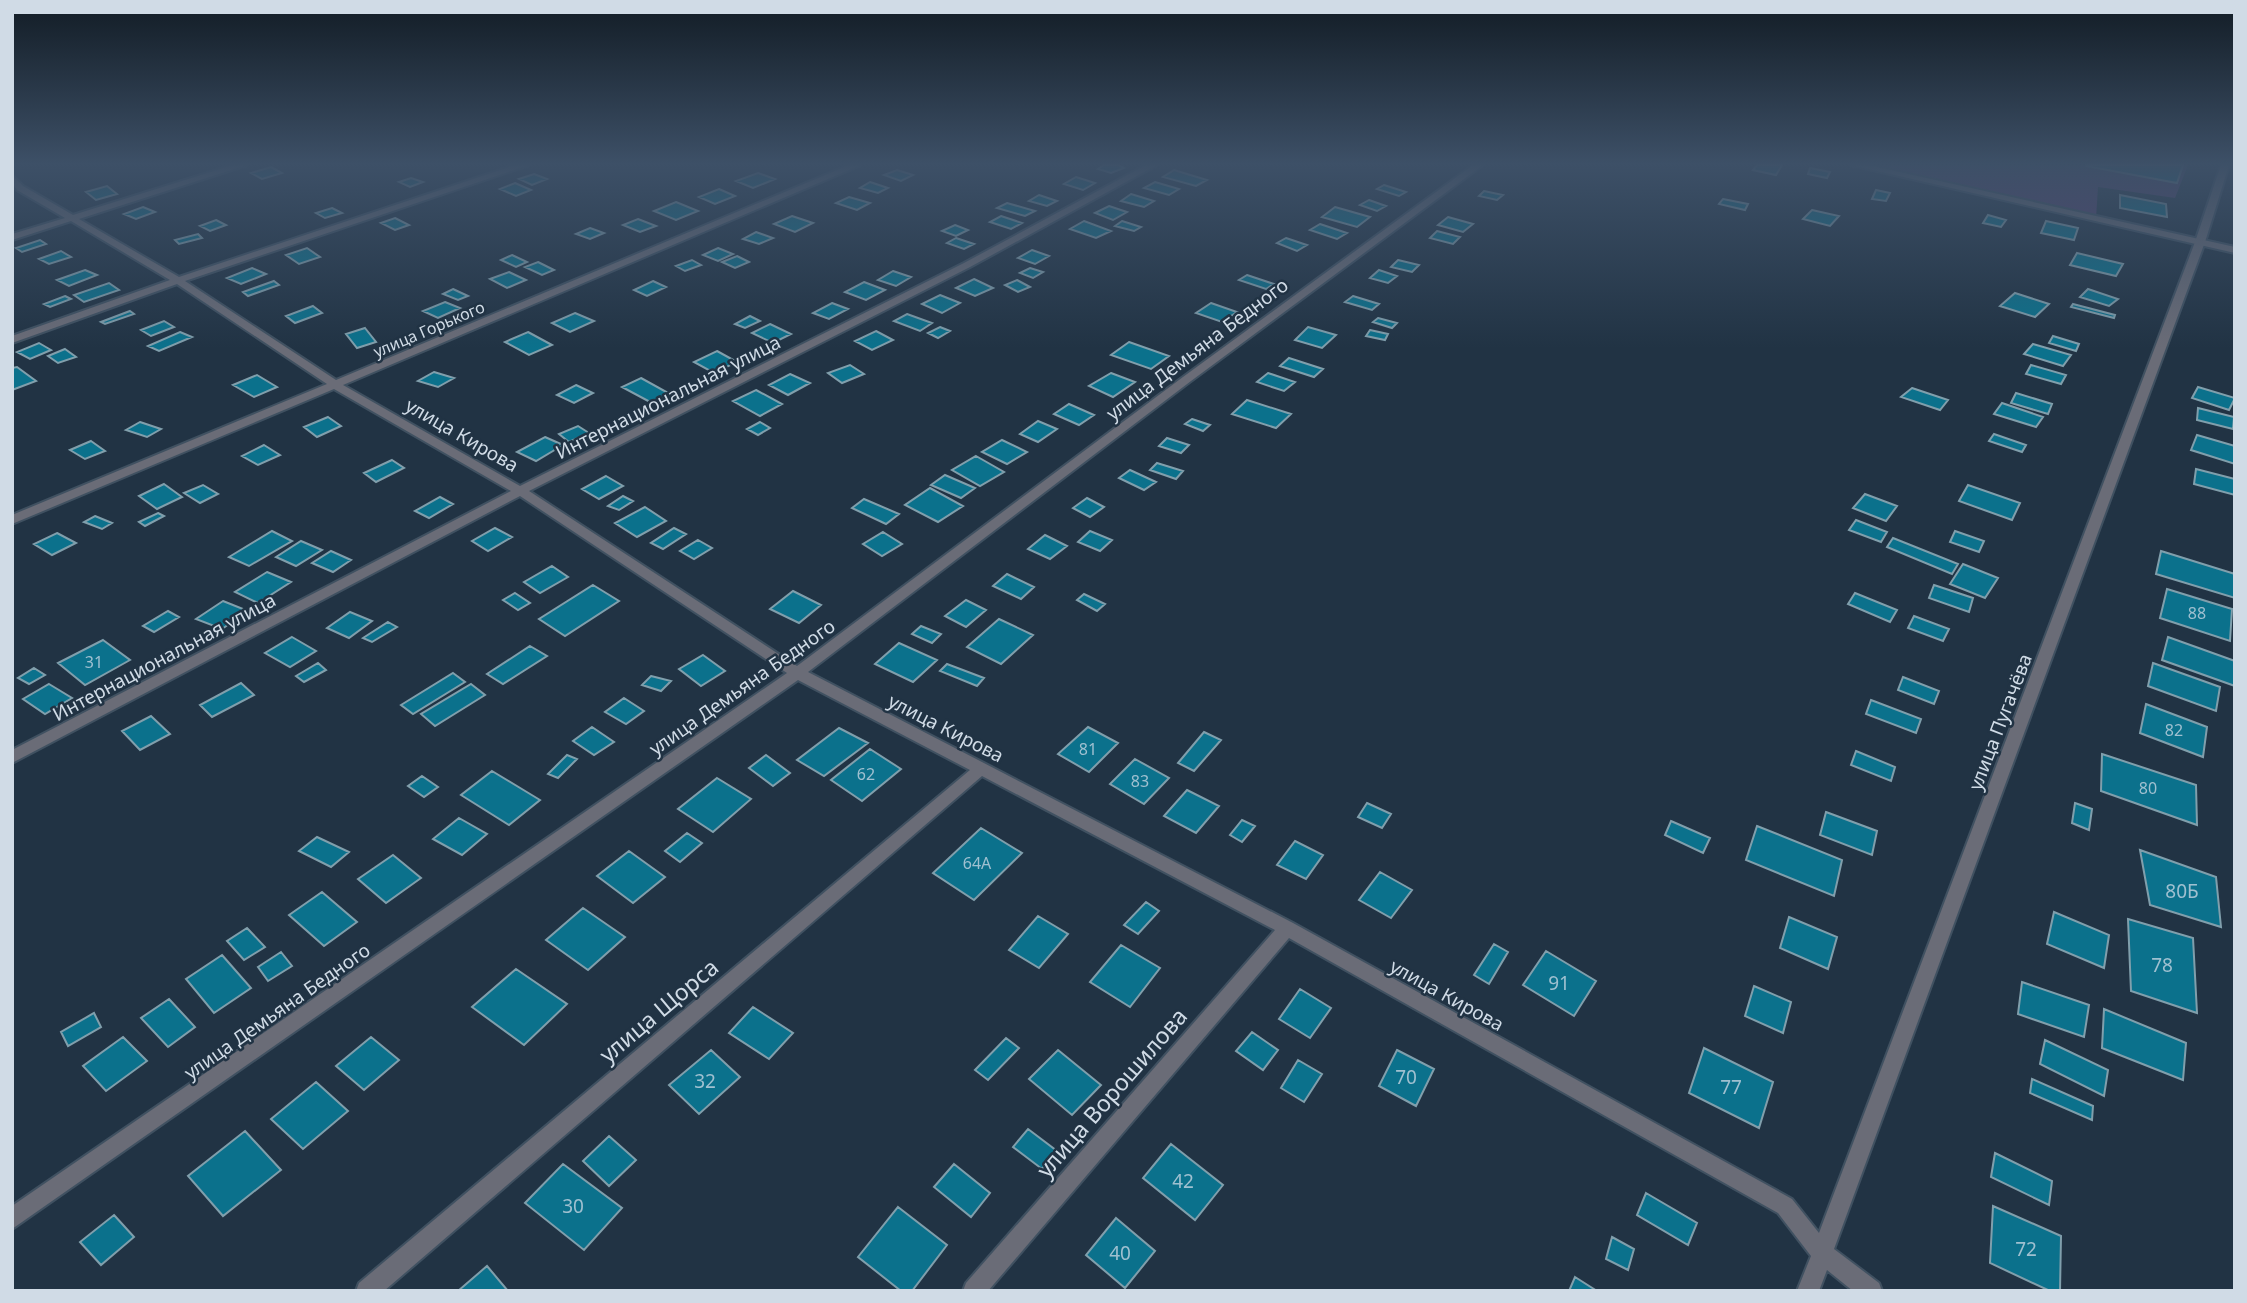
<svg xmlns="http://www.w3.org/2000/svg" width="2247" height="1303" font-family="'Noto Sans',sans-serif">
<style>
.green{fill:#584073}
.building{fill:#0b718c;stroke:#809fac;stroke-width:2}
.lines{fill:none;stroke-linecap:round;stroke-linejoin:round}
.minor-casing{stroke:#405161;stroke-width:4}
.tertiary-casing{stroke:#405161;stroke-width:4}
.minor{fill:#6a6c77;fill-rule:evenodd}
.tertiary{fill:#6a6c77;fill-rule:evenodd}
.labels{text-anchor:middle;stroke-width:5;stroke-linejoin:round;paint-order:stroke}
.far-street-label{font-size:16px;fill:#d0dbe6;stroke:#213344}
.number-label{font-size:16px;fill:#9fc0d0}
.street-label{font-size:19px;fill:#d0dbe6;stroke:#213344}
.near-number-label{font-size:19px;fill:#9fc0d0}
.near-street-label{font-size:23px;fill:#d0dbe6;stroke:#213344}
</style>
<rect width="100%" height="100%" fill="#213344"/>
<path class="green" d="M1854,165H2188L2175,198L2098,187L2096,219Z"/>
<path class="building" d="M1104,165H1118L1124,168L1111,173L1098,169Z
M1757,165H1782L1776,175L1753,170Z
M2183,165L2177,183L2086,166V165Z
M271,167L282,173L262,179L251,173Z
M1810,168L1830,172L1827,178L1808,174Z
M897,170L913,175L901,181L884,175Z
M1174,170L1207,180L1196,186L1163,177Z
M758,173L775,179L753,188L736,181Z
M534,174L547,179L532,185L519,179Z
M1076,177L1095,183L1083,190L1064,184Z
M411,178L423,182L410,187L399,182Z
M870,182L888,188L878,193L860,188Z
M1155,182L1179,189L1169,195L1144,188Z
M515,183L531,190L516,196L500,189Z
M1384,185L1406,192L1399,196L1377,189Z
M107,186L117,194L96,200L86,192Z
M719,189L735,196L715,204L699,197Z
M1876,190L1890,193L1886,201L1872,199Z
M1484,191L1503,195L1497,200L1479,196Z
M1131,194L1154,201L1144,207L1121,201Z
M1039,195L1057,201L1047,206L1029,201Z
M2120,195L2166,204L2167,217L2120,208Z
M849,197L870,203L857,210L836,203Z
M1723,199L1748,204L1745,210L1719,204Z
M1369,200L1386,206L1377,211L1360,205Z
M676,202L698,211L676,220L654,211Z
M1007,203L1035,211L1025,216L997,208Z
M1109,206L1127,212L1113,220L1095,213Z
M143,207L155,212L136,219L124,214Z
M1335,207L1370,217L1357,227L1322,217Z
M332,208L342,213L325,218L316,213Z
M1812,210L1839,216L1830,226L1803,219Z
M1988,215L2006,220L2001,227L1983,223Z
M792,216L813,223L795,232L774,224Z
M1001,216L1022,223L1011,229L990,222Z
M1448,217L1473,224L1463,232L1438,225Z
M395,218L409,225L395,230L381,223Z
M638,219L656,226L640,232L623,225Z
M216,220L226,225L210,231L200,226Z
M1084,221L1111,231L1096,238L1070,229Z
M1122,221L1141,227L1134,231L1115,226Z
M2046,221L2078,228L2074,240L2041,233Z
M1320,224L1347,233L1337,239L1310,230Z
M955,225L968,230L956,236L942,231Z
M590,228L604,233L590,239L576,234Z
M1437,231L1460,237L1453,244L1430,238Z
M756,232L773,238L759,244L743,239Z
M198,234L202,238L179,244L175,240Z
M956,238L974,244L964,249L947,243Z
M1286,238L1307,245L1297,251L1277,243Z
M40,240L46,244L22,252L16,248Z
M307,248L320,257L299,264L286,255Z
M718,248L733,254L718,261L703,255Z
M1032,250L1049,256L1035,264L1018,258Z
M61,251L71,257L49,264L39,259Z
M2077,253L2123,264L2116,276L2070,265Z
M512,255L527,262L516,267L501,260Z
M737,256L749,262L735,268L722,262Z
M692,260L701,265L685,271L676,266Z
M1398,260L1419,265L1412,272L1391,267Z
M538,262L554,270L542,275L525,267Z
M252,268L266,274L241,284L227,278Z
M1030,268L1043,272L1033,278L1020,273Z
M85,270L97,275L69,286L57,280Z
M1379,270L1397,276L1388,283L1370,278Z
M893,271L911,277L896,286L878,280Z
M509,272L526,280L507,288L490,279Z
M1247,275L1274,284L1266,289L1239,280Z
M974,279L993,288L975,296L956,288Z
M1017,280L1030,287L1018,292L1005,285Z
M274,281L279,285L248,296L243,292Z
M653,281L666,287L647,296L634,290Z
M864,282L885,290L866,300L845,292Z
M109,283L119,290L84,302L74,295Z
M453,289L468,296L458,300L443,294Z
M2088,289L2118,299L2109,306L2080,297Z
M2015,293L2049,304L2035,317L2000,306Z
M940,295L960,303L942,313L922,304Z
M65,296L71,299L50,307L44,304Z
M1353,296L1379,304L1372,310L1345,302Z
M445,302L460,308L438,318L423,311Z
M832,303L848,309L829,319L813,313Z
M1211,303L1237,312L1222,322L1196,313Z
M2073,304L2115,315L2114,318L2071,307Z
M313,306L322,313L295,323L286,316Z
M130,311L134,314L105,324L101,322Z
M575,313L594,321L570,332L552,323Z
M907,314L932,323L920,331L894,321Z
M750,316L760,321L745,328L735,324Z
M1378,318L1397,323L1392,328L1373,322Z
M164,321L174,327L151,336L141,330Z
M770,324L791,334L773,343L752,333Z
M940,327L950,331L938,338L928,333Z
M1308,327L1336,335L1322,348L1295,340Z
M365,328L376,342L357,348L346,334Z
M1370,330L1388,334L1385,340L1366,336Z
M876,331L893,340L872,350L855,341Z
M180,332L192,337L159,351L148,346Z
M528,332L552,345L529,355L505,342Z
M2053,336L2079,344L2076,351L2049,343Z
M1129,342L1169,356L1151,369L1111,355Z
M39,343L51,350L30,359L17,352Z
M2033,344L2071,355L2063,366L2024,354Z
M65,349L76,357L58,363L48,356Z
M717,351L737,362L714,373L694,362Z
M1289,358L1323,369L1314,377L1280,366Z
M850,365L864,374L842,383L828,373Z
M2031,365L2066,375L2061,384L2026,374Z
M17,367L36,381L12,390V368Z
M434,372L454,378L438,387L418,381Z
M1111,373L1135,382L1113,397L1089,386Z
M1268,373L1295,382L1284,391L1257,382Z
M790,374L810,383L788,395L769,385Z
M257,375L277,387L254,397L233,385Z
M641,378L670,394L652,403L622,387Z
M576,385L593,393L574,403L557,395Z
M2198,387L2235,398L2229,410L2192,398Z
M1912,388L1948,400L1940,410L1901,397Z
M756,390L782,404L760,416L733,401Z
M2016,393L2052,404L2048,414L2011,403Z
M1247,400L1291,414L1276,428L1232,414Z
M2002,403L2043,417L2036,427L1994,414Z
M1069,404L1094,415L1079,425L1054,414Z
M2198,408L2234,417L2233,429L2197,420Z
M328,417L341,426L317,437L304,427Z
M1192,419L1210,425L1203,431L1185,424Z
M1038,421L1057,429L1038,442L1020,434Z
M140,422L161,429L147,437L126,430Z
M760,422L770,428L758,435L747,429Z
M578,426L589,433L569,442L559,434Z
M1994,434L2026,445L2022,452L1989,441Z
M2197,435L2235,446V464L2191,450Z
M545,437L563,445L536,461L517,452Z
M1167,438L1189,445L1181,453L1159,446Z
M1002,440L1027,452L1007,464L982,452Z
M91,441L105,451L85,459L70,450Z
M264,445L280,455L258,465L242,456Z
M976,456L1004,472L980,486L952,470Z
M392,460L404,468L376,482L364,473Z
M1157,463L1183,471L1176,479L1150,470Z
M2196,469L2235,479V495L2194,484Z
M1130,470L1156,482L1144,490L1119,478Z
M945,475L975,488L961,498L931,485Z
M606,476L623,486L599,499L582,489Z
M164,484L182,497L157,509L139,496Z
M203,485L218,494L200,503L184,493Z
M1968,485L2020,503L2012,520L1959,501Z
M930,488L963,506L938,522L905,505Z
M1865,494L1897,506L1886,521L1853,508Z
M623,496L633,501L619,510L608,506Z
M440,497L453,504L429,518L415,511Z
M1087,498L1104,507L1090,517L1073,508Z
M864,499L899,514L886,524L852,508Z
M645,507L666,521L637,537L615,523Z
M158,513L164,516L145,526L139,522Z
M95,516L112,523L102,529L84,522Z
M1856,520L1887,532L1881,542L1849,530Z
M495,528L512,537L488,551L472,541Z
M674,528L686,534L663,549L651,543Z
M272,531L292,541L249,566L229,557Z
M1090,531L1112,540L1100,551L1078,542Z
M1955,531L1984,541L1979,552L1950,542Z
M883,532L902,544L882,556L863,544Z
M57,533L76,543L52,555L34,544Z
M1045,535L1067,546L1050,559L1028,549Z
M1893,538L1958,564L1952,574L1887,547Z
M698,540L712,548L694,559L680,551Z
M301,541L322,550L296,566L276,557Z
M331,551L351,560L333,572L312,563Z
M2161,551L2235,574V598L2156,574Z
M1963,564L1998,578L1985,598L1950,584Z
M552,566L568,577L540,593L524,582Z
M267,572L291,582L258,603L235,592Z
M1007,574L1034,587L1021,599L993,586Z
M593,585L619,601L565,636L539,619Z
M1934,585L1973,598L1969,612L1929,598Z
M2167,589L2232,609L2230,641L2160,618Z
M793,591L821,605L799,623L770,609Z
M515,593L530,603L518,610L503,600Z
M1855,593L1897,610L1890,622L1848,604Z
M1084,594L1105,604L1097,611L1077,600Z
M966,600L986,610L966,627L945,616Z
M223,601L248,611L222,629L196,619Z
M168,611L179,617L154,632L143,626Z
M350,612L372,621L349,638L327,628Z
M1914,616L1949,629L1943,641L1908,628Z
M999,619L1033,635L1001,664L967,647Z
M388,622L397,627L372,642L363,638Z
M921,626L941,634L932,643L912,634Z
M292,637L316,651L290,667L265,653Z
M2168,637L2235,661V686L2162,660Z
M103,640L130,660L85,685L58,663Z
M899,643L937,660L913,682L875,664Z
M530,646L547,656L503,684L487,674Z
M703,655L725,671L701,686L679,669Z
M318,663L326,670L304,682L296,676Z
M2153,663L2220,687L2216,711L2148,686Z
M947,664L984,678L977,686L940,671Z
M34,668L45,675L29,684L18,678Z
M453,673L465,682L413,714L401,705Z
M651,676L671,681L661,691L642,685Z
M1903,677L1939,691L1934,704L1898,690Z
M241,683L254,695L212,717L200,705Z
M49,684L72,698L45,714L23,699Z
M471,684L485,695L435,726L421,714Z
M624,698L644,711L626,724L605,712Z
M1871,700L1921,719L1916,733L1866,714Z
M2146,704L2207,727L2203,757L2140,733Z
M151,716L170,734L140,750L122,731Z
M592,727L614,742L594,755L573,741Z
M1088,727L1118,743L1089,772L1058,754Z
M839,728L868,743L824,776L797,760Z
M1204,732L1221,740L1194,771L1178,763Z
M870,749L901,769L862,801L831,780Z
M1856,751L1895,767L1891,781L1851,765Z
M2102,754L2196,785L2197,825L2101,791Z
M567,755L577,759L558,778L548,774Z
M766,755L790,773L773,786L749,768Z
M1135,759L1169,778L1144,804L1110,784Z
M492,771L540,800L509,825L461,795Z
M422,776L438,787L424,797L408,786Z
M717,778L751,799L713,832L678,809Z
M1187,790L1219,806L1196,833L1164,816Z
M1367,803L1391,814L1382,828L1358,817Z
M2075,803L2092,809L2089,830L2072,823Z
M1826,812L1877,831L1872,855L1820,835Z
M459,818L487,834L462,855L433,839Z
M1242,820L1255,826L1242,842L1230,835Z
M1671,821L1710,838L1703,853L1665,835Z
M1757,826L1842,860L1834,896L1746,860Z
M981,828L1022,853L974,900L933,873Z
M687,833L702,843L680,862L665,851Z
M317,837L349,852L331,867L299,851Z
M1295,841L1323,855L1306,879L1277,865Z
M2140,850L2216,877L2221,927L2150,905Z
M629,851L665,877L633,903L597,876Z
M393,855L421,878L386,903L358,879Z
M1380,872L1412,890L1391,918L1359,900Z
M322,892L357,922L324,946L289,915Z
M1146,902L1159,911L1138,934L1124,925Z
M583,908L625,937L588,970L546,940Z
M2054,912L2109,935L2104,968L2047,944Z
M1038,916L1068,934L1039,968L1009,950Z
M1789,917L1837,937L1828,969L1780,948Z
M2128,919L2193,938L2197,1013L2131,991Z
M247,928L265,947L244,960L227,941Z
M1494,944L1508,952L1489,984L1474,975Z
M1121,945L1160,968L1130,1007L1090,982Z
M1546,951L1596,981L1574,1016L1523,985Z
M281,952L292,966L268,981L258,967Z
M222,955L251,988L214,1013L186,979Z
M516,969L567,1004L524,1045L472,1007Z
M2022,982L2089,1005L2084,1037L2018,1014Z
M1754,986L1791,1002L1783,1033L1745,1016Z
M1300,989L1331,1008L1310,1038L1279,1019Z
M169,999L195,1027L168,1047L141,1018Z
M753,1007L793,1033L769,1059L729,1033Z
M2104,1009L2186,1043L2183,1080L2102,1048Z
M94,1013L101,1027L68,1046L61,1032Z
M1252,1032L1278,1050L1263,1070L1236,1051Z
M123,1037L147,1061L106,1091L83,1066Z
M371,1037L399,1060L364,1090L336,1066Z
M1006,1038L1019,1048L988,1080L975,1070Z
M2045,1040L2108,1070L2104,1096L2040,1064Z
M1704,1048L1773,1082L1759,1128L1689,1093Z
M711,1050L740,1077L699,1114L669,1085Z
M1058,1050L1101,1085L1072,1115L1029,1079Z
M1397,1050L1434,1069L1416,1106L1379,1086Z
M1298,1060L1322,1074L1304,1102L1281,1088Z
M2032,1079L2093,1106L2092,1120L2030,1093Z
M316,1082L348,1111L303,1149L271,1119Z
M1028,1129L1057,1151L1042,1169L1013,1147Z
M245,1131L281,1170L223,1216L188,1176Z
M609,1136L636,1160L609,1186L583,1161Z
M1171,1144L1223,1185L1195,1220L1143,1178Z
M1995,1153L2052,1181L2049,1205L1991,1177Z
M563,1164L622,1208L584,1250L525,1203Z
M954,1164L990,1193L971,1217L934,1187Z
M1646,1193L1697,1223L1688,1245L1637,1215Z
M1993,1206L2061,1236L2060,1291H2050L1990,1263Z
M898,1207L947,1245L912,1291H901L858,1257Z
M114,1215L134,1237L101,1265L80,1242Z
M1116,1218L1155,1251L1125,1288L1086,1255Z
M1612,1237L1634,1249L1628,1270L1606,1259Z
M487,1266L508,1291H458Z
M1575,1277L1597,1291H1569Z"/>
<g class="lines">
<g class="minor-casing">
<path id="minor" d="M233,165H247L79,219L179,277L515,165H529L185,281L336,380L849,165H861L343,385L520,486L964,263L1146,165H1157L970,267L529,491L797,666L1183,377L1473,165H1483L1191,381L808,672L1293,923L1792,1199L1819,1233L2195,242L2221,165H2229L2205,242L1834,1249L1879,1283L1882,1291H1853L1827,1270L1819,1291H1797L1811,1256L1778,1213L1289,938L988,1291H963L966,1283L1275,930L982,776L384,1291H356L359,1283L970,770L798,680L12,1229V1206L787,673L520,496L12,763V750L511,491L334,389L12,524V515L327,384L177,284L12,343V336L170,280L71,221L12,240V234L65,218L17,190L12,183V175L23,186L73,215Z"/>
</g>
<g class="tertiary-casing">
<path id="tertiary" d="M1851,165H1868L2235,247V253Z"/>
</g>
<use href="#minor" class="minor"/>
<use href="#tertiary" class="tertiary"/>
</g>
<linearGradient id="sky" x2="0" y2="1"><stop stop-color="#121c25"/><stop offset="0.47" stop-color="#3d5067"/><stop offset="1" stop-color="#3d5067" stop-opacity="0"/></linearGradient>
<rect width="2247" height="348" fill="url(#sky)"/>
<g class="labels">
<g class="far-street-label">
<text transform="translate(429 329) rotate(-23)" y="6">улица Горького</text>
</g>
<g class="number-label">
<text x="2197" y="619">88</text>
<text x="94" y="668">31</text>
<text x="2174" y="736">82</text>
<text x="1088" y="755">81</text>
<text x="866" y="780">62</text>
<text x="1140" y="787">83</text>
<text x="2148" y="794">80</text>
<text x="977" y="869">64А</text>
</g>
<g class="street-label">
<text transform="translate(1197 349) rotate(-37)" y="7">улица Демьяна Бедного</text>
<text transform="translate(668 397) rotate(-27)" y="7">Интернациональная улица</text>
<text transform="translate(462 435) rotate(30)" y="7">улица Кирова</text>
<text transform="translate(164 657) rotate(-28)" y="7">Интернациональная улица</text>
<text transform="translate(742 687) rotate(-35)" y="7">улица Демьяна Бедного</text>
<text transform="translate(2000 722) rotate(-69)" y="7">улица Пугачёва</text>
<text transform="translate(946 728) rotate(27)" y="7">улица Кирова</text>
<text transform="translate(1447 995) rotate(29)" y="7">улица Кирова</text>
<text transform="translate(277 1011) rotate(-35)" y="7">улица Демьяна Бедного</text>
</g>
<g class="near-number-label">
<text x="2182" y="898">80Б</text>
<text x="2162" y="972">78</text>
<text x="1559" y="990">91</text>
<text x="1406" y="1084">70</text>
<text x="705" y="1088">32</text>
<text x="1731" y="1094">77</text>
<text x="1183" y="1188">42</text>
<text x="573" y="1213">30</text>
<text x="2026" y="1256">72</text>
<text x="1120" y="1260">40</text>
</g>
<g class="near-street-label">
<text transform="translate(659 1011) rotate(-40)" y="8">улица Щорса</text>
<text transform="translate(1112 1093) rotate(-49)" y="8">улица Ворошилова</text>
</g>
</g>
<rect width="2247" height="1303" fill="none" stroke="#d0dbe6" stroke-width="28"/>
</svg>
